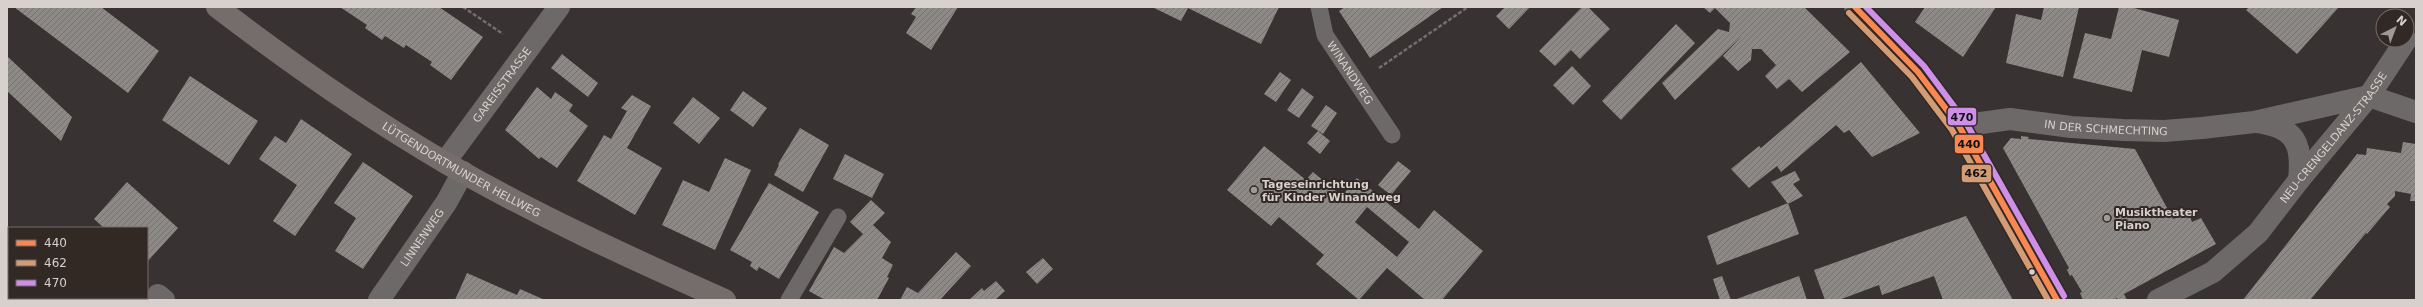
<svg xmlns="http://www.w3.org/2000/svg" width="2423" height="307" font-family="'DejaVu Sans',sans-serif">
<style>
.building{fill:url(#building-hatch);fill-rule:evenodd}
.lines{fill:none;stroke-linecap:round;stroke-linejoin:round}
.path{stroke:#746f6e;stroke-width:2.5;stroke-dasharray:4 2;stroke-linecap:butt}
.lane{stroke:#6d6968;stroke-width:17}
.street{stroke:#6d6968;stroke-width:22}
.secondary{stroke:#756d6c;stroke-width:22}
.bus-1-casing{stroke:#322824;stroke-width:9}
.bus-2-casing{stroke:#322824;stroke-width:9}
.bus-3-casing{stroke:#322824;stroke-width:9}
.bus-1{stroke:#f88751;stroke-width:6}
.bus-2{stroke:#d39c74;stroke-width:6}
.bus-3{stroke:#ce8fe9;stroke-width:6}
.poi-dot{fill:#9f9997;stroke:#322824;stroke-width:1.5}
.bus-dot{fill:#d7d0cd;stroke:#322824;stroke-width:1.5}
.labels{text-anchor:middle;stroke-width:4;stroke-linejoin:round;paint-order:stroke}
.street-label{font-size:11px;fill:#d7d0cd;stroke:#322824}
.poi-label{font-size:11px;font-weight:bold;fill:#d7d0cd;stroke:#322824;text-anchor:start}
.line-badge{stroke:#322824;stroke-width:1.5}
.pale-badge-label{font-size:11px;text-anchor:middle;font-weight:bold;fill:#111}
</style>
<defs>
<pattern id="building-hatch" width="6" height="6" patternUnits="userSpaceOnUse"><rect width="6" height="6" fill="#8d8987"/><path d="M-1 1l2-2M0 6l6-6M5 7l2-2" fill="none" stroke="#767271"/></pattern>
</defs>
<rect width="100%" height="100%" fill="#383332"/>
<path class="building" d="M14,7H101L159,51L128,93Z
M340,7H439L483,37L451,80L430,65L432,62L406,45L404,48L385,36L382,40L365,28L367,25Z
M916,7H958L931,50L906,33L916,17L911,14Z
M1152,7H1279L1261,44L1188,8L1181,21Z
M1345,7H1443L1370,58L1339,11Z
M1505,7H1530L1509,29L1496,16Z
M1582,7H1588L1610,29L1580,59L1571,50L1555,66L1539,51Z
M1703,7H1804L1850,52L1802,92L1789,79L1777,89L1765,76L1776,65L1761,49H1752L1751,60L1738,71L1723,56L1742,36L1675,100L1662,83L1718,29L1729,32L1730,23L1715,8L1710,13Z
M1925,7H1996L1963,57L1915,22Z
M2044,7H2079L2063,77L2006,63L2016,14L2041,20Z
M2119,7H2130L2179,20L2169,57L2142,50L2132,92L2073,78L2085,33L2111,39Z
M2249,7H2339L2297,54L2246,10Z
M1676,24L1695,43L1621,120L1602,101Z
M562,54L598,83L588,97L551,68Z
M7,56L72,117L61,141L7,91Z
M1861,62L1920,133L1872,157L1849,130L1844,133L1836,125L1781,172L1777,166L1749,188L1731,169L1759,146L1761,148Z
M1572,66L1591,86L1573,105L1553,85Z
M1280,72L1291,80L1276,102L1264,94Z
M190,76L258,121L229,165L162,120Z
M537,87L551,99L555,92L573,105L569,111L588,126L557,168L541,157L539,159L505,130Z
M1302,88L1314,97L1299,118L1287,110Z
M743,91L767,108L753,127L730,110Z
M632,95L651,106L627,148L662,168L635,215L577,181L604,135L611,139L627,111L621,108Z
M693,97L720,118L699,144L673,123Z
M1326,105L1337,113L1323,134L1311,126Z
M301,119L352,154L295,236L273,221L297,185L259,159L275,136L286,143Z
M800,128L829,145L803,192L774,175L779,165L778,164Z
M1318,131L1330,141L1320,154L1307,143Z
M2021,136L2029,137L2028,139L2135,149L2173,219L2182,215L2190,216L2192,222L2201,218L2216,244L2124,294L2127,300H2118L2117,298L2113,300H2083L2080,293L2082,292L2072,275L2070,276L2067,270L2069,268L2003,148L2011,138L2021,139Z
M2403,142L2416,144V201H2410L2411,194L2395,191V196L2387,204L2390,207L2367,234L2366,233L2310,300H2243L2357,154L2366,155L2367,148L2401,153Z
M1264,146L1306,180L1313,172L1342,196L1357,178L1419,229L1434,210L1483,251L1442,300H1425L1387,268L1359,300L1316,264L1324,255L1279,217L1271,226L1227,190ZM1367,207L1409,242L1397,257L1355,222Z
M845,154L884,174L872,198L833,179Z
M725,158L751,170L715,250L662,225L683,180L709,192Z
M1398,161L1411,171L1391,195L1378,185Z
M363,162L413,196L363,269L335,251L356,218L334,203Z
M1795,171L1800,180L1793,184L1803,196L1788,204L1771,182Z
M127,182L178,228L147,262V228H104L94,219Z
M769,183L819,212L779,279L759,267L757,271L750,266L752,262L730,250Z
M871,200L885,213L873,225L891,242L882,258L893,265L887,277L889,278L877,300H825L809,291L834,247L844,253L863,234L850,222Z
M1788,203L1799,234L1717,265L1707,236Z
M1966,216L2013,300H1943L1934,276L1882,295L1879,285L1839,300H1825L1814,270Z
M956,252L971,266L940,300H900L907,287L918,293Z
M1043,258L1053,269L1037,284L1026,272Z
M467,273L517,295L520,289L545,300H455Z
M1722,276L1731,300H1720L1713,279Z
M1799,276L1807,300H1734Z
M996,281L1005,291L995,300H969L982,288L984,291Z"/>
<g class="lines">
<path class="path" d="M463,7L503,34
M1379,68L1468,7"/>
<g class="lane">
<path id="s1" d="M1319,7L1325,35L1392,135"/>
<path d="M789,300L838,217"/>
</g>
<g class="street">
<path d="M2257,122C2295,127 2303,143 2299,180"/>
<path id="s2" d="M1959,126L2010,119L2071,127L2123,130L2164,131L2202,128L2254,122L2369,96L2416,112"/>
<path id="s3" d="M445,162L559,7"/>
<path d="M158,295L164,300"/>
<path id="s4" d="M379,300L446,203L463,172"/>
<path id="s5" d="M2158,300L2213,272L2258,233L2299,180L2369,96L2406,40"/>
</g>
<g class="secondary">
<path id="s6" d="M217,7C290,63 367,117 446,163C536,215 630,258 725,300"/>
<path d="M1855,7L1918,72L1959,126L2057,300"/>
</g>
<g class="bus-1-casing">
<path id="bus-1" d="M1855,7L1918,72L1959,126L2057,300"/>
</g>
<g class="bus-2-casing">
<path id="bus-2" d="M1849,13L1912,77L1952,130L2048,300"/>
</g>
<g class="bus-3-casing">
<path id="bus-3" d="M1866,7L1924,66L1965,121L2064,296"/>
</g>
<use href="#bus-1" class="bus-1"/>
<use href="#bus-2" class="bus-2"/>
<use href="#bus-3" class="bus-3"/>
</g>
<g class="poi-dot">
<circle cx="1254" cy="190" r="4"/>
<circle cx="2107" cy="218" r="4"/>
</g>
<circle class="bus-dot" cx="2032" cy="272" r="3.5"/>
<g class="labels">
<g class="street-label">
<text dy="4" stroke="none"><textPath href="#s1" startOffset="74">WINANDWEG</textPath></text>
<text dy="4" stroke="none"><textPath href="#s3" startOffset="96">GAREISSTRASSE</textPath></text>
<text dy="4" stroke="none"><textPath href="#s2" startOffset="148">IN DER SCHMECHTING</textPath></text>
<text dy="4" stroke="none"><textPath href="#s5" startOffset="243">NEU-CRENGELDANZ-STRASSE</textPath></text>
<text dy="4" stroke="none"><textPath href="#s6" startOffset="294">LÜTGENDORTMUNDER HELLWEG</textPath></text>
<text dy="4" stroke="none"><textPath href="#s4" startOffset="76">LINNENWEG</textPath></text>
</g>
<g class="poi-label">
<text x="1262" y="188">Tageseinrichtung<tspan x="1262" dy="13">für Kinder Winandweg</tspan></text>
<text x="2115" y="216">Musiktheater<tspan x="2115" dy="13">Piano</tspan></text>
</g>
</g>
<g class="line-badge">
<rect x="1947" y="107" width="30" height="19" rx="4" fill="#ce8fe9"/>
<rect x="1954" y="134" width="30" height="20" rx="4" fill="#f88751"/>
<rect x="1961" y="164" width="31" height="19" rx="4" fill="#d39c74"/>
</g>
<g class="pale-badge-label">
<text x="1962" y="121">470</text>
<text x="1969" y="148">440</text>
<text x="1976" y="177">462</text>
</g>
<rect width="2423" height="307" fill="none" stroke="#d7d0cd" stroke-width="16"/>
<rect x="8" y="227" width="140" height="72" fill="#322824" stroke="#746b68"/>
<rect x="16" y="240" width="20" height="6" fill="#f88751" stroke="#746b68"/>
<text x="44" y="247" font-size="12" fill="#d7d0cd">440</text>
<rect x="16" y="260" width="20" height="6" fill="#d39c74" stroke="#746b68"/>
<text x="44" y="267" font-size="12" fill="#d7d0cd">462</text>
<rect x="16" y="280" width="20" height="6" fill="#ce8fe9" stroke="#746b68"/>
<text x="44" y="287" font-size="12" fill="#d7d0cd">470</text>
<g transform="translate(2395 28) rotate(42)"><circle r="19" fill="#322824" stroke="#746b68"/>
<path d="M0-3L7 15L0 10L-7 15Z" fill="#9f9997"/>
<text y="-6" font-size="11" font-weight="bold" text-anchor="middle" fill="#d7d0cd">N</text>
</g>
</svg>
